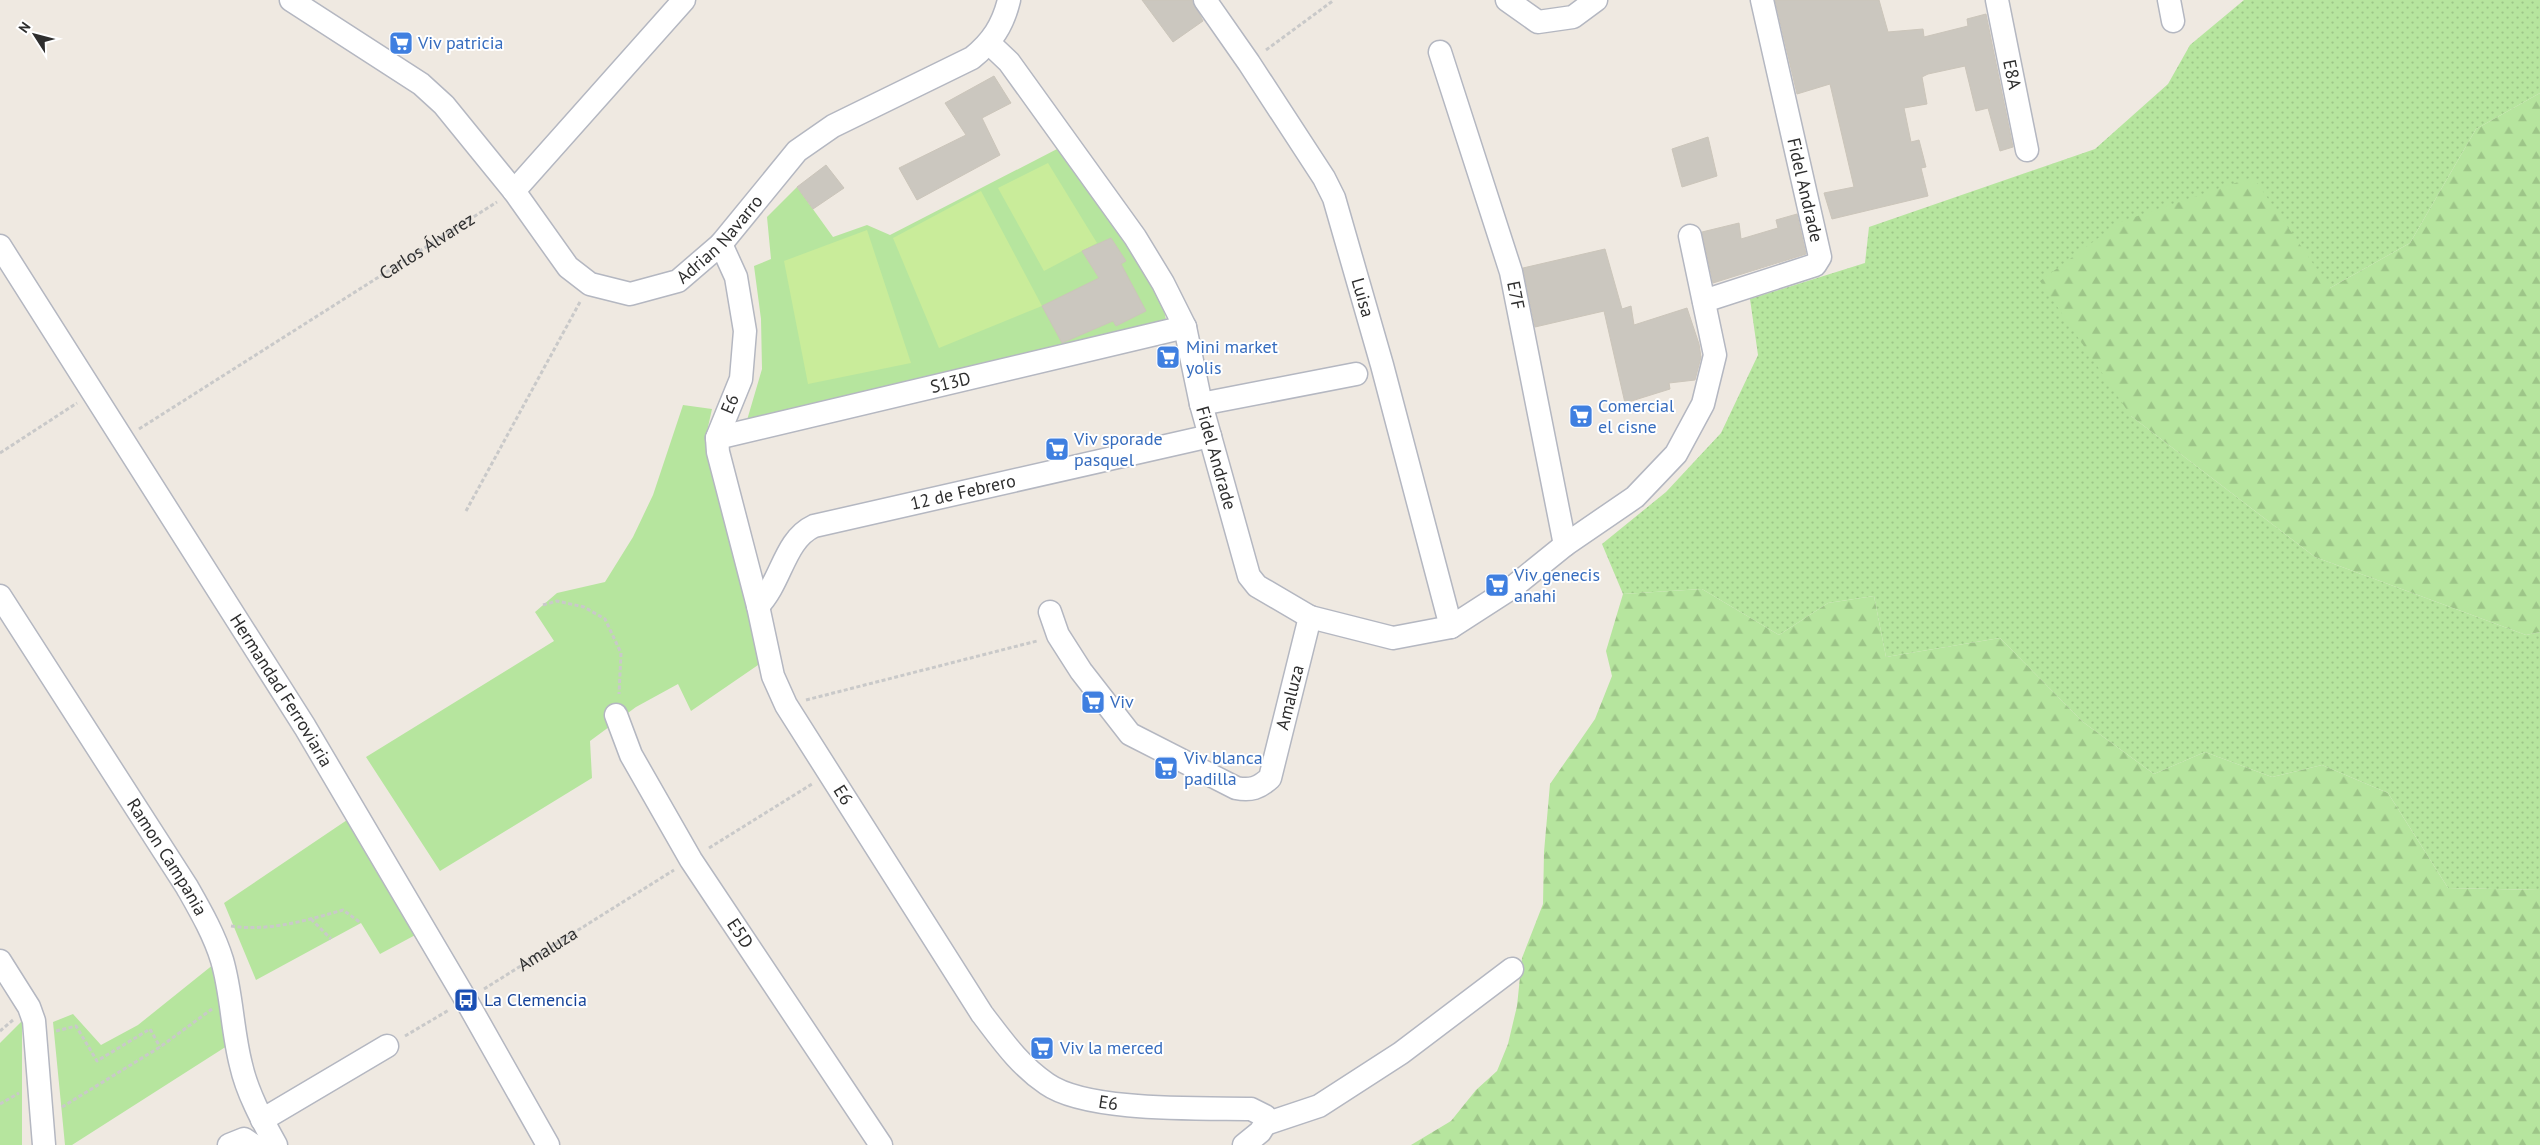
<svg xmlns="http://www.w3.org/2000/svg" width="2540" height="1145" font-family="'PT Sans',sans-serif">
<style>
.grass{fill:url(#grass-dots)}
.forest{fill:url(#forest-firs)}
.park{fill:#b6e59e}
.pitch{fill:#c9ec9a}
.building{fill:#cbc7bf;stroke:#cbc5ba}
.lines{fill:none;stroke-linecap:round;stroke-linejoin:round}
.minor-casing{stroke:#b4b7c1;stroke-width:25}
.path{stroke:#c9c9c9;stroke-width:3;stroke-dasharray:4 2.5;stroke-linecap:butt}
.minor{stroke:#fff;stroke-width:22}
.labels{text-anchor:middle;stroke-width:4;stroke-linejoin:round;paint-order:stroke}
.shop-label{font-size:18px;fill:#366cbe;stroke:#fff;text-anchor:start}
.street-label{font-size:18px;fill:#2e2e2e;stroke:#fff}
.transit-label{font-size:18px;fill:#164399;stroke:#fff;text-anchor:start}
</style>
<defs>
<pattern id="grass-dots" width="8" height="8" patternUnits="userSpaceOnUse" patternTransform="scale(1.25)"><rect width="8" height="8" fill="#b6e59e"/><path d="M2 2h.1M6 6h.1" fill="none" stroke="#9dc588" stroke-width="1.8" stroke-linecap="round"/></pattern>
<pattern id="forest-firs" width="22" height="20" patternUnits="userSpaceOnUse" patternTransform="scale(1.25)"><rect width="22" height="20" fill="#b6e59e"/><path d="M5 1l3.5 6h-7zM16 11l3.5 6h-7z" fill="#9dc588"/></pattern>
</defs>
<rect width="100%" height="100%" fill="#efe9e1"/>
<path class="grass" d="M2244,0H2540V93L2476,129L2410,243L2330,288L2131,416L2315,557L2526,635L2540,632V890L2448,888L2388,793L2322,765L2272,777L2205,752L2154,774L2083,722L2000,638L1886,657L1874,596L1828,603L1779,635L1702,589L1623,594L1602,544L1666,492L1721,433L1758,355L1750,299L1865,263L1869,227L2095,149L2168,84L2190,45Z"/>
<path class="forest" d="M2540,93V632L2526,635L2315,557L2131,416L2040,281L2120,222L2253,177L2330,288L2410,243L2476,129Z
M1702,589L1779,635L1828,603L1874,596L1886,657L2000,638L2083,722L2154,774L2205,752L2272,777L2322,765L2388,793L2448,888L2540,890V1145H1411L1451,1121L1476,1090L1497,1071L1508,1044L1517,1006L1522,958L1543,904L1544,852L1550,784L1595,719L1612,676L1606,651L1623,594Z"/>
<path class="park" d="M1059,148L1160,290L1167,325L745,427L762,369L761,319L754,266L771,259L767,217L797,187L833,237L867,225L890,235Z
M683,405L712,409L706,436L709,455L761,663L691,711L678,684L636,707L590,741L592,778L440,871L366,757L554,641L535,612L557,593L605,582L633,537L653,495Z
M350,818L419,933L380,954L361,923L256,980L224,903Z
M214,964L227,1046L72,1145H65L53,1022L73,1014L101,1045L138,1025Z
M22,1021V1145H0V1043Z"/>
<path class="pitch" d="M1048,163L1097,243L1044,271L998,188Z
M981,191L1042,306L939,348L893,238Z
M867,230L911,363L808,384L784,261Z"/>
<path class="building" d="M1142,0H1192L1203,21L1173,42Z
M1775,0H1879L1888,32L1923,29L1924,37L1968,26L1967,19L1986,14L2013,147L2000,151L1988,108L1976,111L1965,66L1928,74L1922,77L1927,104L1904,108L1911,142L1919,140L1926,167L1921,168L1928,196L1832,219L1824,193L1854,187L1830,84L1797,94Z
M994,76L1011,103L982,118L1000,155L917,200L899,168L966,135L945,103Z
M1708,137L1717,176L1682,187L1672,149Z
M826,165L844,188L813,209L797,187Z
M1797,214L1806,254L1713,283L1702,232L1739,223L1741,239L1778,228L1776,220Z
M1111,238L1126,261L1121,264L1146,311L1116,326L1113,321L1062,343L1042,306L1099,278L1082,251Z
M1605,249L1622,309L1631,306L1634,325L1687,308L1699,344L1701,357L1695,380L1669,383L1670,389L1625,403L1604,311L1535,327L1523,268Z"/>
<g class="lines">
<g class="minor-casing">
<g id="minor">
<path id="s3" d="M291,0L421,84L444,105L514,191L568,267L590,284L630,294L678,281L721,244L797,151L833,126L972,58C992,42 1003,25 1009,0"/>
<path id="s4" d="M1205,0L1249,63L1324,178L1334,198L1382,365L1451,627"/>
<path d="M1507,0L1538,22L1573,17L1596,0"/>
<path id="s5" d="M1997,0L2027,150"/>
<path d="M2169,0L2173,21"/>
<path id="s6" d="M989,43L1009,62L1135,237L1163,283L1185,327L1201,404L1249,576L1257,586L1310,617L1393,638L1451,627L1513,587L1565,545L1635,497L1676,454L1703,404L1715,355L1690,236"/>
<path id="s7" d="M1440,52L1511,272L1565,545"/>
<path d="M514,191L684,0"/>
<path id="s8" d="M721,244L736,277L745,331L741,379L717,438L718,452L758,606L773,676L786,705L982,1014C1002,1040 1019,1065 1047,1084C1087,1112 1200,1108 1251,1109L1265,1116V1124"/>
<path id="s9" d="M0,246L305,727L466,1000L548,1145"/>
<path d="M1704,301L1815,265L1820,257L1762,0"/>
<path d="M1201,404L1356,374"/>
<path id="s10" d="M717,438L1185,327"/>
<path id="s11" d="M0,596L187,887C200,910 214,934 222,960C232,994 232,1030 241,1065C247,1092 262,1120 276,1145"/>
<path id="s12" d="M758,606C782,581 784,540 814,526L1210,436"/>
<path id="s13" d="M1050,612L1058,635L1081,671L1130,734L1236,788C1251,791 1259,788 1270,778L1310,617"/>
<path id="s14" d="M616,715L631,755L691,860L881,1145"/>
<path d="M0,961L29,1007L34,1021L44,1145"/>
<path d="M262,1120L387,1046"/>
<path d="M1265,1124L1319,1106L1401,1053L1512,969"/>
<path d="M229,1145L244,1139L253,1145"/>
<path d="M1244,1145L1260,1132L1265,1124"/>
</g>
</g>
<g class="path">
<path d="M1266,50L1334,0"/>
<path id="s1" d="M139,429L497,202"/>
<path d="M0,453L77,403"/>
<path d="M466,511L580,302"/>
<path d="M543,605L557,601L584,607L605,619L621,653L619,694"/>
<path d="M806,700L1037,641"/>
<path d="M709,848L812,784"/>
<path d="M311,919L331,939"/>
<path d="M231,926C268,932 308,920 343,910L361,923"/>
<path id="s2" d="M484,989L674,870"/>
<path d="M0,1031L13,1020"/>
<path d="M56,1031L76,1026L97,1061L150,1029L160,1047"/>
<path d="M405,1036L449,1010"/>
<path d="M0,1104L19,1093"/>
<path d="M62,1107L160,1047L212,1009"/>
</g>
<use href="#minor" class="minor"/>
</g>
<defs>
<g id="supermarket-square" transform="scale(1.25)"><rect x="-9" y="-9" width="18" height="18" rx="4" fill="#3f7fe0" stroke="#fff"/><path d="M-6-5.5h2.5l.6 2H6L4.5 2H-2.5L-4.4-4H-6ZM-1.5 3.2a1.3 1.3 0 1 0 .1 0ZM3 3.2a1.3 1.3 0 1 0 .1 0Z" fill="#fff"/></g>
<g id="bus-square" transform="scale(1.25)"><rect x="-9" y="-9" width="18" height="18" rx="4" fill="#1a4fb4" stroke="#fff"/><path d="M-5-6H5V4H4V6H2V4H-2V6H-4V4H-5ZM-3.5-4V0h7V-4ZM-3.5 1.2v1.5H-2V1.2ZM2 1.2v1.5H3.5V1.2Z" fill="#fff"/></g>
</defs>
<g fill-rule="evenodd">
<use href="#supermarket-square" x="401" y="43"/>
<use href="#supermarket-square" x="1168" y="357"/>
<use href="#supermarket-square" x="1581" y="416"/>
<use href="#supermarket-square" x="1057" y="449"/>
<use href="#supermarket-square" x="1497" y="585"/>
<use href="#supermarket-square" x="1093" y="702"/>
<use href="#supermarket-square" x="1166" y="768"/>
<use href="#bus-square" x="466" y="1000"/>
<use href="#supermarket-square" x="1042" y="1048"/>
</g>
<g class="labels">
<g class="shop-label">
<text x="418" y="49">Viv patricia</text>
<text x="1186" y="353">Mini market<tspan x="1186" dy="21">yolis</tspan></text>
<text x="1598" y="412">Comercial<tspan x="1598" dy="21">el cisne</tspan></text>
<text x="1074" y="445">Viv sporade<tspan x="1074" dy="21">pasquel</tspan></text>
<text x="1514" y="581">Viv genecis<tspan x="1514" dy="21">anahi</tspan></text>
<text x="1110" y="708">Viv</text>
<text x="1184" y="764">Viv blanca<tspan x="1184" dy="21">padilla</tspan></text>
<text x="1060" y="1054">Viv la merced</text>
</g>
<g class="street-label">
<text dy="6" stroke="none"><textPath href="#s5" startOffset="76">E8A</textPath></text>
<text transform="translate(1805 190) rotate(77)" y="6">Fidel Andrade</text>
<text dy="6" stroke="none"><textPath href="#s3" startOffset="568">Adrian Navarro</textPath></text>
<text dy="6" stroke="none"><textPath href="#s1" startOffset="341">Carlos Álvarez</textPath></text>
<text dy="6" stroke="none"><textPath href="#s7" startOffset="255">E7F</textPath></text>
<text dy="6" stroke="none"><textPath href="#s4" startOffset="340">Luisa</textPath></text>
<text dy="6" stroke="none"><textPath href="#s10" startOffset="240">S13D</textPath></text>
<text transform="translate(730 404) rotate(-67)" y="6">E6</text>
<text dy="6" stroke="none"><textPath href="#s6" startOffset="481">Fidel Andrade</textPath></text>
<text dy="6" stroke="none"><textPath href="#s12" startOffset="252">12 de Febrero</textPath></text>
<text dy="6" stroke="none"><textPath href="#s9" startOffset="526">Hermandad Ferroviaria</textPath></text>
<text dy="6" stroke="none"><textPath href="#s13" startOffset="386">Amaluza</textPath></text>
<text dy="6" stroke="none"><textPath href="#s8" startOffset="586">E6</textPath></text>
<text dy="6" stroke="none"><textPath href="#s11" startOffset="310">Ramon Campania</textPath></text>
<text dy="6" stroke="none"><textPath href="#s14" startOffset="252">E5D</textPath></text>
<text dy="6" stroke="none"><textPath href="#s2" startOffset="75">Amaluza</textPath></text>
<text dy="6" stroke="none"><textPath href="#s8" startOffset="1006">E6</textPath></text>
</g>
<g class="transit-label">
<text x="484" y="1006">La Clemencia</text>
</g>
</g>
<g transform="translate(35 35) rotate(306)" stroke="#ffffff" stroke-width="4" paint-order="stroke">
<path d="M0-4L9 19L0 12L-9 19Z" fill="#2e2e2e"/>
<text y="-8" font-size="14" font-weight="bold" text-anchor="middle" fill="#2e2e2e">N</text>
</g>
</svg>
